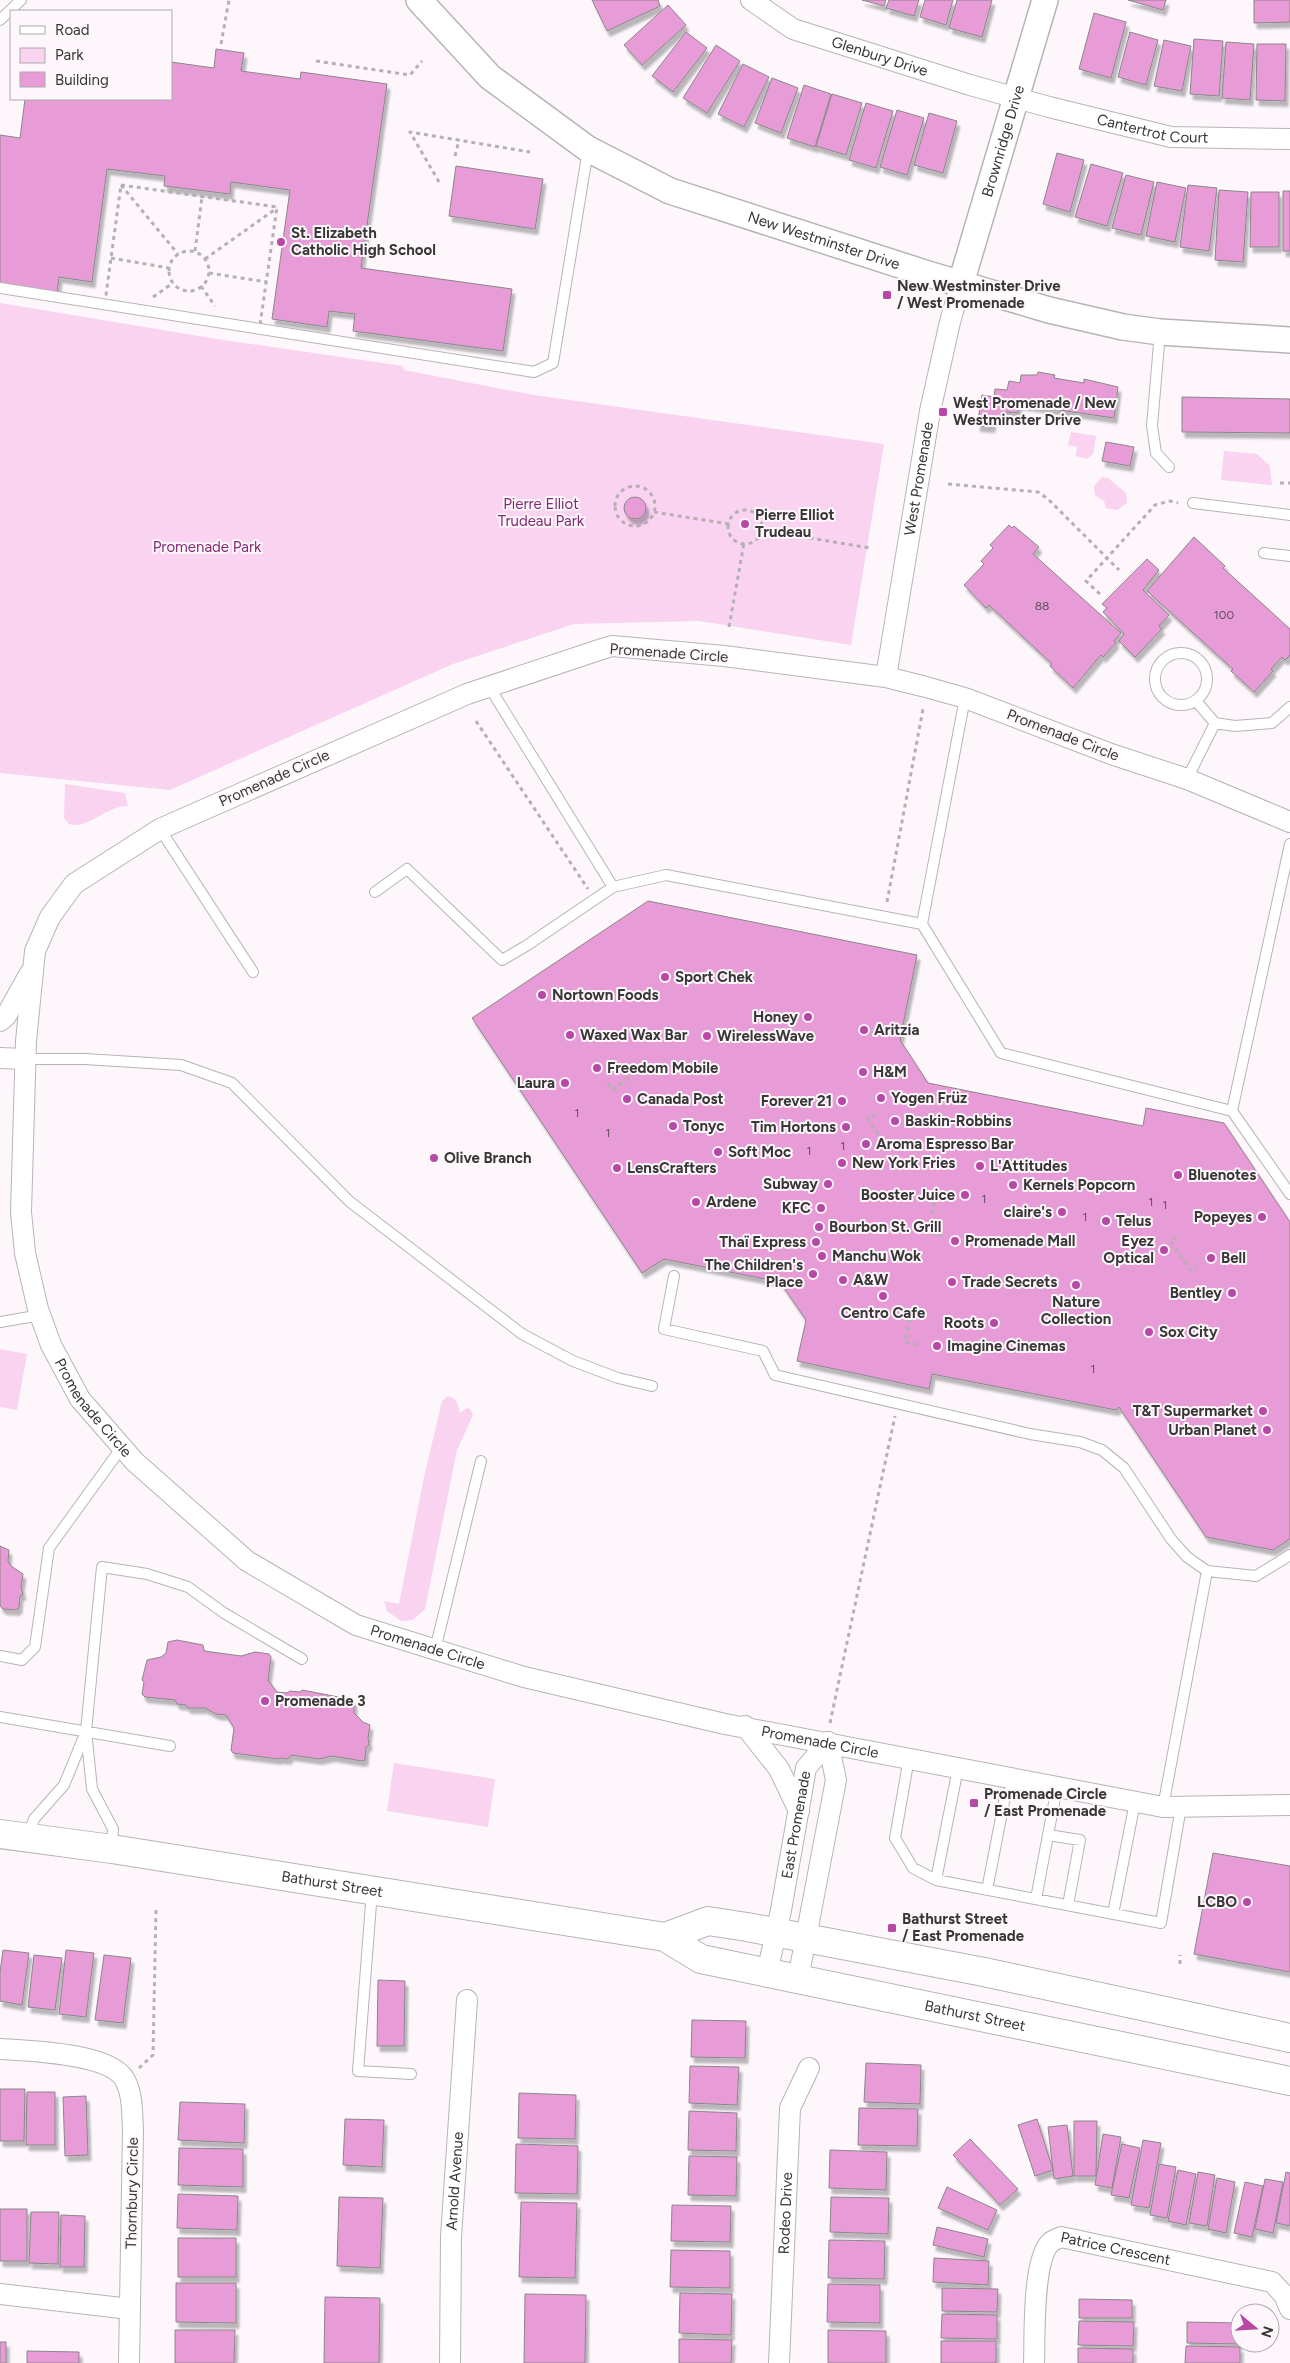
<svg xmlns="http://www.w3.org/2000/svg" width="1290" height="2363" font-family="Figtree,sans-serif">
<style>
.green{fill:#f9d3f0}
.building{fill:#e79bd7;stroke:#8b868a;filter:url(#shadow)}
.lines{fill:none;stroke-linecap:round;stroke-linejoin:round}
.service-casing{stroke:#b8b3b7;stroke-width:12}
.minor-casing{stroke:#b8b3b7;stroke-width:22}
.tertiary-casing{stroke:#b8b3b7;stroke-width:28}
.secondary-casing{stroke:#b8b3b7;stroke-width:30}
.path{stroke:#b5b0b3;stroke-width:3;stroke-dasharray:4 4;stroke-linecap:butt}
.service{stroke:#fff;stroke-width:10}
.minor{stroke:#fff;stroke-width:20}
.tertiary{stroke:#fff;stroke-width:25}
.secondary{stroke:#fff;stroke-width:28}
.poi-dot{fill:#b848a5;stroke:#fdf7fb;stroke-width:2}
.labels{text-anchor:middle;stroke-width:4;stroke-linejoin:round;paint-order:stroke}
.number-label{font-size:12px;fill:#644f5f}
.street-label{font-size:15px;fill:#383637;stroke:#fdf7fb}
.poi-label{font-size:15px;font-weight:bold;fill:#383637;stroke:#fdf7fb;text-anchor:start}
.park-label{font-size:15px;fill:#832c75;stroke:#fdf7fb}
</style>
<defs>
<filter id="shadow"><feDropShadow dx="3" dy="5.5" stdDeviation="1" flood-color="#0004"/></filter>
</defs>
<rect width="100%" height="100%" fill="#fdf7fb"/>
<path class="green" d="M0,303L217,339L403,366L404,370L534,395L884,444L851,645L699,621L574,624L453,664L170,790L0,773Z
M1071,432L1096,436L1093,454L1087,459L1076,456L1077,447L1068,445Z
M1224,451L1257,454L1270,466L1272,485L1221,480Z
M1102,477L1108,478L1126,493L1127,503L1117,510L1106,508L1104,501L1095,495L1094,486Z
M65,784L125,793L128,806C106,806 87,830 69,824L64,818Z
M0,1349L27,1354L17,1410L0,1407Z
M448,1396C458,1399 458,1404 460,1413L467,1408L470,1409L473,1415L457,1450L425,1609L413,1620L401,1621L387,1611L384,1601L399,1604L424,1477L442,1401Z
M394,1763L495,1779L488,1827L387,1811Z"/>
<path class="building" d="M592,0H658L660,6L607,31Z
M862,0H886L884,6Z
M889,0H919L914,16L886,8Z
M925,0H953L946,25L920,17Z
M957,0H992L982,37L949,28Z
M1128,0H1166L1163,10Z
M1254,0H1290V22L1254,23Z
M668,5L686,25L642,65L624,45Z
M1094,13L1126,22L1111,78L1079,69Z
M686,32L707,48L673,92L652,76Z
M1130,32L1158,40L1146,85L1118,77Z
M1194,39L1223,41L1219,96L1190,94Z
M1164,40L1191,46L1182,91L1154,86Z
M1226,42L1254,44L1250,100L1222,98Z
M1257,44H1286L1285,101L1256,100Z
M716,45L740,61L707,113L683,98Z
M216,49L244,53L241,71L300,79L301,72L387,84L361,268L512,289L503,351L353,331L355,314L329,311L327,327L272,319L290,190L231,182L230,194L164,186L165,176L107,169L92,282L59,277L57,293L0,286V135L20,138L25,99H171V62L214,68Z
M743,64L769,77L744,127L718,114Z
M772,78L798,88L781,133L755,123Z
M804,85L831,94L815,147L787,138Z
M832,94L862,103L846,155L816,146Z
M866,103L893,111L876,168L849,160Z
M897,110L924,118L907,175L880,167Z
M929,113L957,121L943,173L914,165Z
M1057,153L1084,160L1070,212L1043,204Z
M1091,164L1123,173L1107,226L1075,217Z
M456,166L543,179L535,229L449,216Z
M1126,175L1154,182L1141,235L1112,228Z
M1157,182L1186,188L1175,242L1146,236Z
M1188,185L1217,188L1209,251L1180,247Z
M1219,190L1248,192L1243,262L1215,260Z
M1283,191H1290V251H1283Z
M1251,192H1279V247H1250Z
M1038,372L1055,375L1054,378L1084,383V379L1118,387L1114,418L1019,404L1018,413L1006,412L1005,420L993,419L992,427L977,426L982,395L994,397L995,389L1007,390L1009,381L1020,383L1021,375H1037Z
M1182,397L1290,399V433L1182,432Z
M1106,442L1134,447L1130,466L1102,461Z
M624 508a11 11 0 1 1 22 0a11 11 0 1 1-22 0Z
M1009,525L1012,528L1014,526L1039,547L1033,554L1121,633L1114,641L1116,643L1103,657L1101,655L1073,688L1050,666L1052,664L989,605L986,608L964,585L984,564L981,561L993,548L990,545Z
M1194,537L1225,566L1223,568L1290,629V655L1285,660L1282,657L1271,669L1273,671L1254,692L1231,671L1233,669L1147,591Z
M1147,559L1159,570L1143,590L1169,615L1159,626L1162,629L1135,657L1119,641L1124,634L1103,612L1107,608L1102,604Z
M648,901L917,955L900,1040L928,1083L1143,1126L1146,1108L1224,1123L1290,1222V1539L1273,1550L1206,1537L1119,1407L1116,1410L932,1374L929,1389L797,1361L806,1320L780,1282L664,1259L642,1273L472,1018Z
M0,1546L9,1550L8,1561L11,1566L23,1574L21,1587L23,1594L20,1596L19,1608L16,1610L3,1609L0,1606Z
M177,1640L203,1645L204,1651L241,1656L255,1652L269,1654L271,1657L268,1680L277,1692L287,1693L290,1691L300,1692L302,1690L354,1700V1713L363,1722L370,1725L368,1738L369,1745L366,1747L365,1760L362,1761L332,1756L319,1759L291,1755L288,1759L280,1758L278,1759L233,1753L231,1750L234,1728L226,1715L216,1714L205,1708H188L186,1705L177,1704L175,1700L145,1697L142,1694L144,1682L142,1680L147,1660L161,1657L166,1653L168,1642Z
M1213,1853L1290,1866V1972L1194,1954Z
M3,1950L29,1953L22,2005L0,2001V1972Z
M66,1950L94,1953L86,2017L59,2014Z
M34,1955L62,1958L55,2010L28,2007Z
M104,1955L131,1958L123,2023L95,2020Z
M378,1980L405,1981L404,2046H377Z
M692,2020L746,2021L745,2058L691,2057Z
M866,2063L921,2065L920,2104L864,2102Z
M690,2066L739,2067L737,2105L689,2103Z
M0,2089H25L24,2141H0Z
M27,2092H55V2145H26Z
M519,2093L576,2095L575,2139L518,2138Z
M86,2096L88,2155L65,2156L63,2097Z
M180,2102L245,2104L244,2143L178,2140Z
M859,2108L918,2109L917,2146L858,2145Z
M689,2111L737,2113L736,2151L688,2150Z
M345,2119L384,2120L382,2167L343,2165Z
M1037,2119L1053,2170L1035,2176L1018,2125Z
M1074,2121H1097L1096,2176H1074Z
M1067,2125L1073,2176L1054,2179L1048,2127Z
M1103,2134L1121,2137L1112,2188L1095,2185Z
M970,2139L1018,2189L1000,2205L953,2155Z
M1143,2140L1161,2143L1149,2208L1131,2205Z
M516,2144L578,2146L577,2194L515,2193Z
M1122,2144L1140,2148L1129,2198L1111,2195Z
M179,2148L243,2149V2187L178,2185Z
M830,2150L887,2152L886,2190L829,2188Z
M689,2156L737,2157L736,2196L688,2195Z
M1159,2164L1176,2167L1167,2218L1150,2215Z
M1178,2170L1196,2174L1186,2225L1168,2221Z
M1198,2172L1215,2175L1207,2226L1189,2223Z
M1286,2172L1290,2173V2226L1276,2223Z
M1217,2178L1235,2182L1226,2233L1208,2229Z
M1265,2179L1283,2182L1273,2233L1255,2229Z
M1245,2182L1263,2186L1252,2237L1234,2233Z
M947,2187L997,2210L988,2230L938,2208Z
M178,2194L238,2196L237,2230L177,2228Z
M339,2197L383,2198L380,2268L337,2266Z
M831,2197L889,2198L888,2234L830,2232Z
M521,2202L577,2203L575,2278L519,2277Z
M672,2205L731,2206L730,2242L671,2241Z
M0,2209H27V2261H0Z
M31,2212H59L58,2264L29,2263Z
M61,2215L85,2216L84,2267H60Z
M937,2227L988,2239L984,2257L933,2245Z
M178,2238H236V2277H178Z
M829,2240L885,2241L884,2279L828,2278Z
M671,2250L730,2251V2288L670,2287Z
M934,2258L989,2261L988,2285L933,2282Z
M176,2283H236V2323L176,2322Z
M828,2284L880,2285V2323L827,2322Z
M942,2288L998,2289L997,2312L942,2311Z
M680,2293L732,2294L731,2335L679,2333Z
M525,2294L586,2295L585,2363H524Z
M325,2297L380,2298L379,2363H324Z
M1079,2299L1132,2300V2318H1079Z
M942,2314L997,2315V2339L941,2338Z
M1079,2321L1134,2322L1133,2346L1078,2345Z
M1187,2322L1240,2323V2344L1187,2343Z
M175,2330H235L234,2363H175Z
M828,2330L886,2331V2363H828Z
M679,2339L732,2340L731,2363H679Z
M941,2341H996V2363H941Z
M0,2342H6V2363H0Z
M1186,2346L1240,2347V2363H1185Z
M1078,2348L1133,2349V2363H1078Z
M27,2351L79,2352V2363H27Z"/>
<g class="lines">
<g class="service-casing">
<path id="service" d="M0,20L21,0
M0,288L534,372L553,363L588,150
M1160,332L1152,426L1156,453L1169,467
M1193,503L1290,515
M1264,553L1290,556
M1155 679a26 26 0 1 1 52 0a26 26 0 1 1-52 0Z
M490,688L613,887L666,875L922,924L1001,1053L1232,1111L1290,1194
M1196,701L1215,723L1235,726L1272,723L1290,707
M1187,779L1215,723
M160,829L253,972
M375,892L407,869L502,960L526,946L613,887
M922,924L965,698
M24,1059H85L181,1065L232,1083L349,1201L522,1334L573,1361L618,1378L652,1386
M1232,1111L1290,844
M674,1276L664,1329L763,1351L775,1375L1030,1434L1080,1442L1102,1450L1124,1468L1171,1539L1187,1557L1207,1571L1256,1576L1290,1555
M0,1322L41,1315
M435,1650L481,1461
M0,1656L22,1660L35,1647L49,1548L122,1447
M0,1717L170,1746
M909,1758L895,1838L913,1868L936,1880L1161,1923L1181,1807
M1163,1807L1207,1571
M1048,1835L1080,1840L1068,1905
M28,1836L34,1819L64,1785L85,1734
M112,1848L113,1829L92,1789L86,1731L102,1567L147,1574L188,1587L224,1613L302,1659
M936,1880L958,1768
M987,1890L1005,1797L1018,1779
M372,1891L358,2071L411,2074
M1036,1899L1057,1787
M1113,1914L1135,1802"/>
</g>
<g class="minor-casing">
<g id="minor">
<path id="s1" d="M751,0L793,29L970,85L1049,107L1171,137L1290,139"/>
<path id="s2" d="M886,677L930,411L950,322L961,283"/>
<path id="s3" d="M1290,822L1187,779L1111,754L965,698L926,687L886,677L724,656L612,646L599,650L467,694L160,829L74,884L50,917L35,951L26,1041L21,1212L25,1253L38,1309L51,1345L80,1399L135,1462L247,1561L356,1625L524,1677L725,1724L1163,1807L1290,1805"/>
<path d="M0,1021L6,1016L30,973"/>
<path d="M0,1058L24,1059"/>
<path d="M745,1726L779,1769L799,1811"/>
<path id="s4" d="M767,1973L781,1910L806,1768L828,1742"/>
<path d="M798,1979L836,1780L828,1742"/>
<path d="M0,2049C29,2051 111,2053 125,2080C133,2095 132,2114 133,2130L129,2363"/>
<path d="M0,2294L130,2309"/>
<path id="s5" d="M450,2363L451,2237L467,2000"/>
<path id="s6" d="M779,2363L790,2108L809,2068"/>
<path id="s7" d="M1034,2363C1035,2337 1032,2259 1051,2242C1053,2240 1058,2239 1061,2237L1272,2282L1284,2295L1290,2309"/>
</g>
</g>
<g class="tertiary-casing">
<g id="tertiary">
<path id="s8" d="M419,0L490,77L588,149L670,191L928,274L1049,310L1123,327L1160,332L1290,340"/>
<path id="s9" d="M961,283L1045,0"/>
</g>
</g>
<g class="secondary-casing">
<g id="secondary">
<path id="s10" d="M0,1834L112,1849L665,1937L701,1959L1290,2081"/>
<path d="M665,1937L708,1921L747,1927L984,1972L1290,2038"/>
</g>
</g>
<path class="path" d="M221,44L229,0
M316,61L410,75L422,61
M455,156L459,140
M439,182L410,132L530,152
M121,185L277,207L260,325L105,302Z
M121,185L178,254
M169 271a20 20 0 1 1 40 0a20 20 0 1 1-40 0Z
M195,251L202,197
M111,258L169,268
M205,259L277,208
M209,273L267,282
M201,286L215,306
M153,297L173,283
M1280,483H1290
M948,484L1038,492L1048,499L1119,570
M615 506a20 20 0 1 1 40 0a20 20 0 1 1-40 0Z
M728 527a17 17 0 1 1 34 0a17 17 0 1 1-34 0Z
M654,512L729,524
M762,530L870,548
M1100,594L1086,581L1155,505L1170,501L1178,503
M729,627L744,543
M476,721L588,889
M887,902L923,709
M608,1084L612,1090L640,1070L635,1063
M876,1114L868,1120L887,1147L896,1141
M942,1236L929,1233L936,1193L950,1196
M1176,1237L1170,1241L1190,1270L1196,1266
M917,1345L905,1342L912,1308L925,1311
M830,1723L895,1416
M1180,1964V1955
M139,2068L153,2055L156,1908"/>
<use href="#service" class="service"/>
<use href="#minor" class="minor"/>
<use href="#tertiary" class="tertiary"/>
<use href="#secondary" class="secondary"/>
</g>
<g class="poi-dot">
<circle cx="281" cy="242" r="5"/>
<rect x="882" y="290" width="10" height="10" rx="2.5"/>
<rect x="938" y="407" width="10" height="10" rx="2.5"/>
<circle cx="745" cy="524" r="5"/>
<circle cx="665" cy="977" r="5"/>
<circle cx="542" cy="995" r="5"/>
<circle cx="808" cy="1017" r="5"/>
<circle cx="864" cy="1030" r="5"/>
<circle cx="570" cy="1035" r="5"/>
<circle cx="707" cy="1036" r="5"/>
<circle cx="597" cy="1068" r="5"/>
<circle cx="863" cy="1072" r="5"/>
<circle cx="565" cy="1083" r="5"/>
<circle cx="881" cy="1098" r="5"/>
<circle cx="627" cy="1099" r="5"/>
<circle cx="842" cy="1101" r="5"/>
<circle cx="895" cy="1121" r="5"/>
<circle cx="673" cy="1126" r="5"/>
<circle cx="846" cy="1127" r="5"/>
<circle cx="866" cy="1144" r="5"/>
<circle cx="718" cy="1152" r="5"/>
<circle cx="434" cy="1158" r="5"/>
<circle cx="842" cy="1163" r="5"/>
<circle cx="980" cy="1166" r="5"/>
<circle cx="617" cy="1168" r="5"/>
<circle cx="1178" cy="1175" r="5"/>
<circle cx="828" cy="1184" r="5"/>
<circle cx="1013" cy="1185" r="5"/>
<circle cx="965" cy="1195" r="5"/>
<circle cx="696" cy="1202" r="5"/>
<circle cx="821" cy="1208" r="5"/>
<circle cx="1062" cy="1212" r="5"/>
<circle cx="1262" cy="1217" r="5"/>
<circle cx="1106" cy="1221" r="5"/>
<circle cx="819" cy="1227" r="5"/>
<circle cx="955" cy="1241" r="5"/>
<circle cx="816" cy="1242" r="5"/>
<circle cx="1164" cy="1250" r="5"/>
<circle cx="822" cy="1256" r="5"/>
<circle cx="1211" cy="1258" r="5"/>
<circle cx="813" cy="1274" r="5"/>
<circle cx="843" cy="1280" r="5"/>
<circle cx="952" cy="1282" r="5"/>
<circle cx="1076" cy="1285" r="5"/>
<circle cx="1232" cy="1293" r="5"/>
<circle cx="883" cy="1296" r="5"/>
<circle cx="994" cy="1323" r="5"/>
<circle cx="1149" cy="1332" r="5"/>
<circle cx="937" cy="1346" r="5"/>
<circle cx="1263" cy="1411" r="5"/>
<circle cx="1267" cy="1430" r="5"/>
<circle cx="265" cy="1701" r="5"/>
<rect x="969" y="1798" width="10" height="10" rx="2.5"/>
<circle cx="1247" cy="1902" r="5"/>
<rect x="887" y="1923" width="10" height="10" rx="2.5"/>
</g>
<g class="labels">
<g class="number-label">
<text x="1042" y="610">88</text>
<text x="1224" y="619">100</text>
<text x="577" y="1117">1</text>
<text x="608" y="1137">1</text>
<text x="843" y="1150">1</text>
<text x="809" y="1155">1</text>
<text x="984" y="1203">1</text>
<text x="1151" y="1206">1</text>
<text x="1165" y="1209">1</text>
<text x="1085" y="1221">1</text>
<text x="1093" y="1373">1</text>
</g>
<g class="street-label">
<text dy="5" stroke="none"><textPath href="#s1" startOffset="142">Glenbury Drive</textPath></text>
<text dy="5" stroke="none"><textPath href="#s1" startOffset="425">Cantertrot Court</textPath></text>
<text dy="5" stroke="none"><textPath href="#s9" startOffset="148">Brownridge Drive</textPath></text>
<text dy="5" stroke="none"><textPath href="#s8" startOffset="480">New Westminster Drive</textPath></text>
<text dy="5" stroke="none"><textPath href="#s2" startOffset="201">West Promenade</textPath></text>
<text transform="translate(669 653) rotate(4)" y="5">Promenade Circle</text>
<text transform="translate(1063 735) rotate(21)" y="5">Promenade Circle</text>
<text transform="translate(274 778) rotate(-24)" y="5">Promenade Circle</text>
<text dy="5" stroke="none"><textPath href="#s3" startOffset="1848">Promenade Circle</textPath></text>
<text dy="5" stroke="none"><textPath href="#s3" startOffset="2268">Promenade Circle</textPath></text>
<text dy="5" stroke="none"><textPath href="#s3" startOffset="2672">Promenade Circle</textPath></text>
<text dy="5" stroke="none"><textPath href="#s4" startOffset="151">East Promenade</textPath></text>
<text dy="5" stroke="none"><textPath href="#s10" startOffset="336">Bathurst Street</textPath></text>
<text dy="5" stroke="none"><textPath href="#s10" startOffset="995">Bathurst Street</textPath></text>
<text dy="5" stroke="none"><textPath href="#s5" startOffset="182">Arnold Avenue</textPath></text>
<text transform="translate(132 2193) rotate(-89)" y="5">Thornbury Circle</text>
<text dy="5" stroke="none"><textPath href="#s6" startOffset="150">Rodeo Drive</textPath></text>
<text dy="5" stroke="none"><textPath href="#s7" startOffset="191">Patrice Crescent</textPath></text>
</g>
<g class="poi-label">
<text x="291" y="238">St. Elizabeth<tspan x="291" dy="17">Catholic High School</tspan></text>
<text x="897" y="291">New Westminster Drive<tspan x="897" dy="17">/ West Promenade</tspan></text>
<text x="953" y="408">West Promenade / New<tspan x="953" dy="17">Westminster Drive</tspan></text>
<text x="755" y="520">Pierre Elliot<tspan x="755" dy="17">Trudeau</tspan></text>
<text x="675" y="982">Sport Chek</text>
<text x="552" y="1000">Nortown Foods</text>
<text x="798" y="1022" text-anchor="end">Honey</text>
<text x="874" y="1035">Aritzia</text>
<text x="580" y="1040">Waxed Wax Bar</text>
<text x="717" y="1041">WirelessWave</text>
<text x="607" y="1073">Freedom Mobile</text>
<text x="873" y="1077">H&amp;M</text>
<text x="555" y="1088" text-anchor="end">Laura</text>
<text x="891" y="1103">Yogen Früz</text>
<text x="637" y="1104">Canada Post</text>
<text x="832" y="1106" text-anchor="end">Forever 21</text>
<text x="905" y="1126">Baskin-Robbins</text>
<text x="683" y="1131">Tonyc</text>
<text x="836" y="1132" text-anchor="end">Tim Hortons</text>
<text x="876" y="1149">Aroma Espresso Bar</text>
<text x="728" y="1157">Soft Moc</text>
<text x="444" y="1163">Olive Branch</text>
<text x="852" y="1168">New York Fries</text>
<text x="990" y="1171">L'Attitudes</text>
<text x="627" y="1173">LensCrafters</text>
<text x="1188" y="1180">Bluenotes</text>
<text x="818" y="1189" text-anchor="end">Subway</text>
<text x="1023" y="1190">Kernels Popcorn</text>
<text x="955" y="1200" text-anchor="end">Booster Juice</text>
<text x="706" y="1207">Ardene</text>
<text x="811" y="1213" text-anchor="end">KFC</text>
<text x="1052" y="1217" text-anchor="end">claire's</text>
<text x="1252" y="1222" text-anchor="end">Popeyes</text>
<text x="1116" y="1226">Telus</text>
<text x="829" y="1232">Bourbon St. Grill</text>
<text x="965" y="1246">Promenade Mall</text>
<text x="1154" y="1246" text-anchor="end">Eyez<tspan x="1154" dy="17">Optical</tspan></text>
<text x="806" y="1247" text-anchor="end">Thaï Express</text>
<text x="832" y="1261">Manchu Wok</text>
<text x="1221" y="1263">Bell</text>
<text x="803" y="1270" text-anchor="end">The Children's<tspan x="803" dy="17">Place</tspan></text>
<text x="853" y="1285">A&amp;W</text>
<text x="962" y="1287">Trade Secrets</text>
<text x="1222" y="1298" text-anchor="end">Bentley</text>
<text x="1076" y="1307" text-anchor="middle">Nature<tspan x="1076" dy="17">Collection</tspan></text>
<text x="883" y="1318" text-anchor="middle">Centro Cafe</text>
<text x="984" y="1328" text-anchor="end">Roots</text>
<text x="1159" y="1337">Sox City</text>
<text x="947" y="1351">Imagine Cinemas</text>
<text x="1253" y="1416" text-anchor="end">T&amp;T Supermarket</text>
<text x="1257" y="1435" text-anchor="end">Urban Planet</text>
<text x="275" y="1706">Promenade 3</text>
<text x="984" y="1799">Promenade Circle<tspan x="984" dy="17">/ East Promenade</tspan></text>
<text x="1237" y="1907" text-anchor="end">LCBO</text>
<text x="902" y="1924">Bathurst Street<tspan x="902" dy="17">/ East Promenade</tspan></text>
</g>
<g class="park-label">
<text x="541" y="509">Pierre Elliot<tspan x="541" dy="17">Trudeau Park</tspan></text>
<text x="207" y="552">Promenade Park</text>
</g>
</g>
<rect x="10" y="10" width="162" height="90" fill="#fdf7fb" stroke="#aeaaad"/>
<rect x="20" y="26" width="25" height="8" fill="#ffffff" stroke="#aeaaad"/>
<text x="55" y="35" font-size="15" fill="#383637">Road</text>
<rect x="20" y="48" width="25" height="15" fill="#f9d3f0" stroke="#aeaaad"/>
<text x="55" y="60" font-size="15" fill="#383637">Park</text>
<rect x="20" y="72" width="25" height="15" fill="#e79bd7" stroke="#aeaaad"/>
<text x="55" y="85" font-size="15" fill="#383637">Building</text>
<g transform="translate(1255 2328) rotate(108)"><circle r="24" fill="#fdf7fb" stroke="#aeaaad"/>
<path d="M0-4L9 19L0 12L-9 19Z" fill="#b848a5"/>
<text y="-8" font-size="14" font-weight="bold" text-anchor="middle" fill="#383637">N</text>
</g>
</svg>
